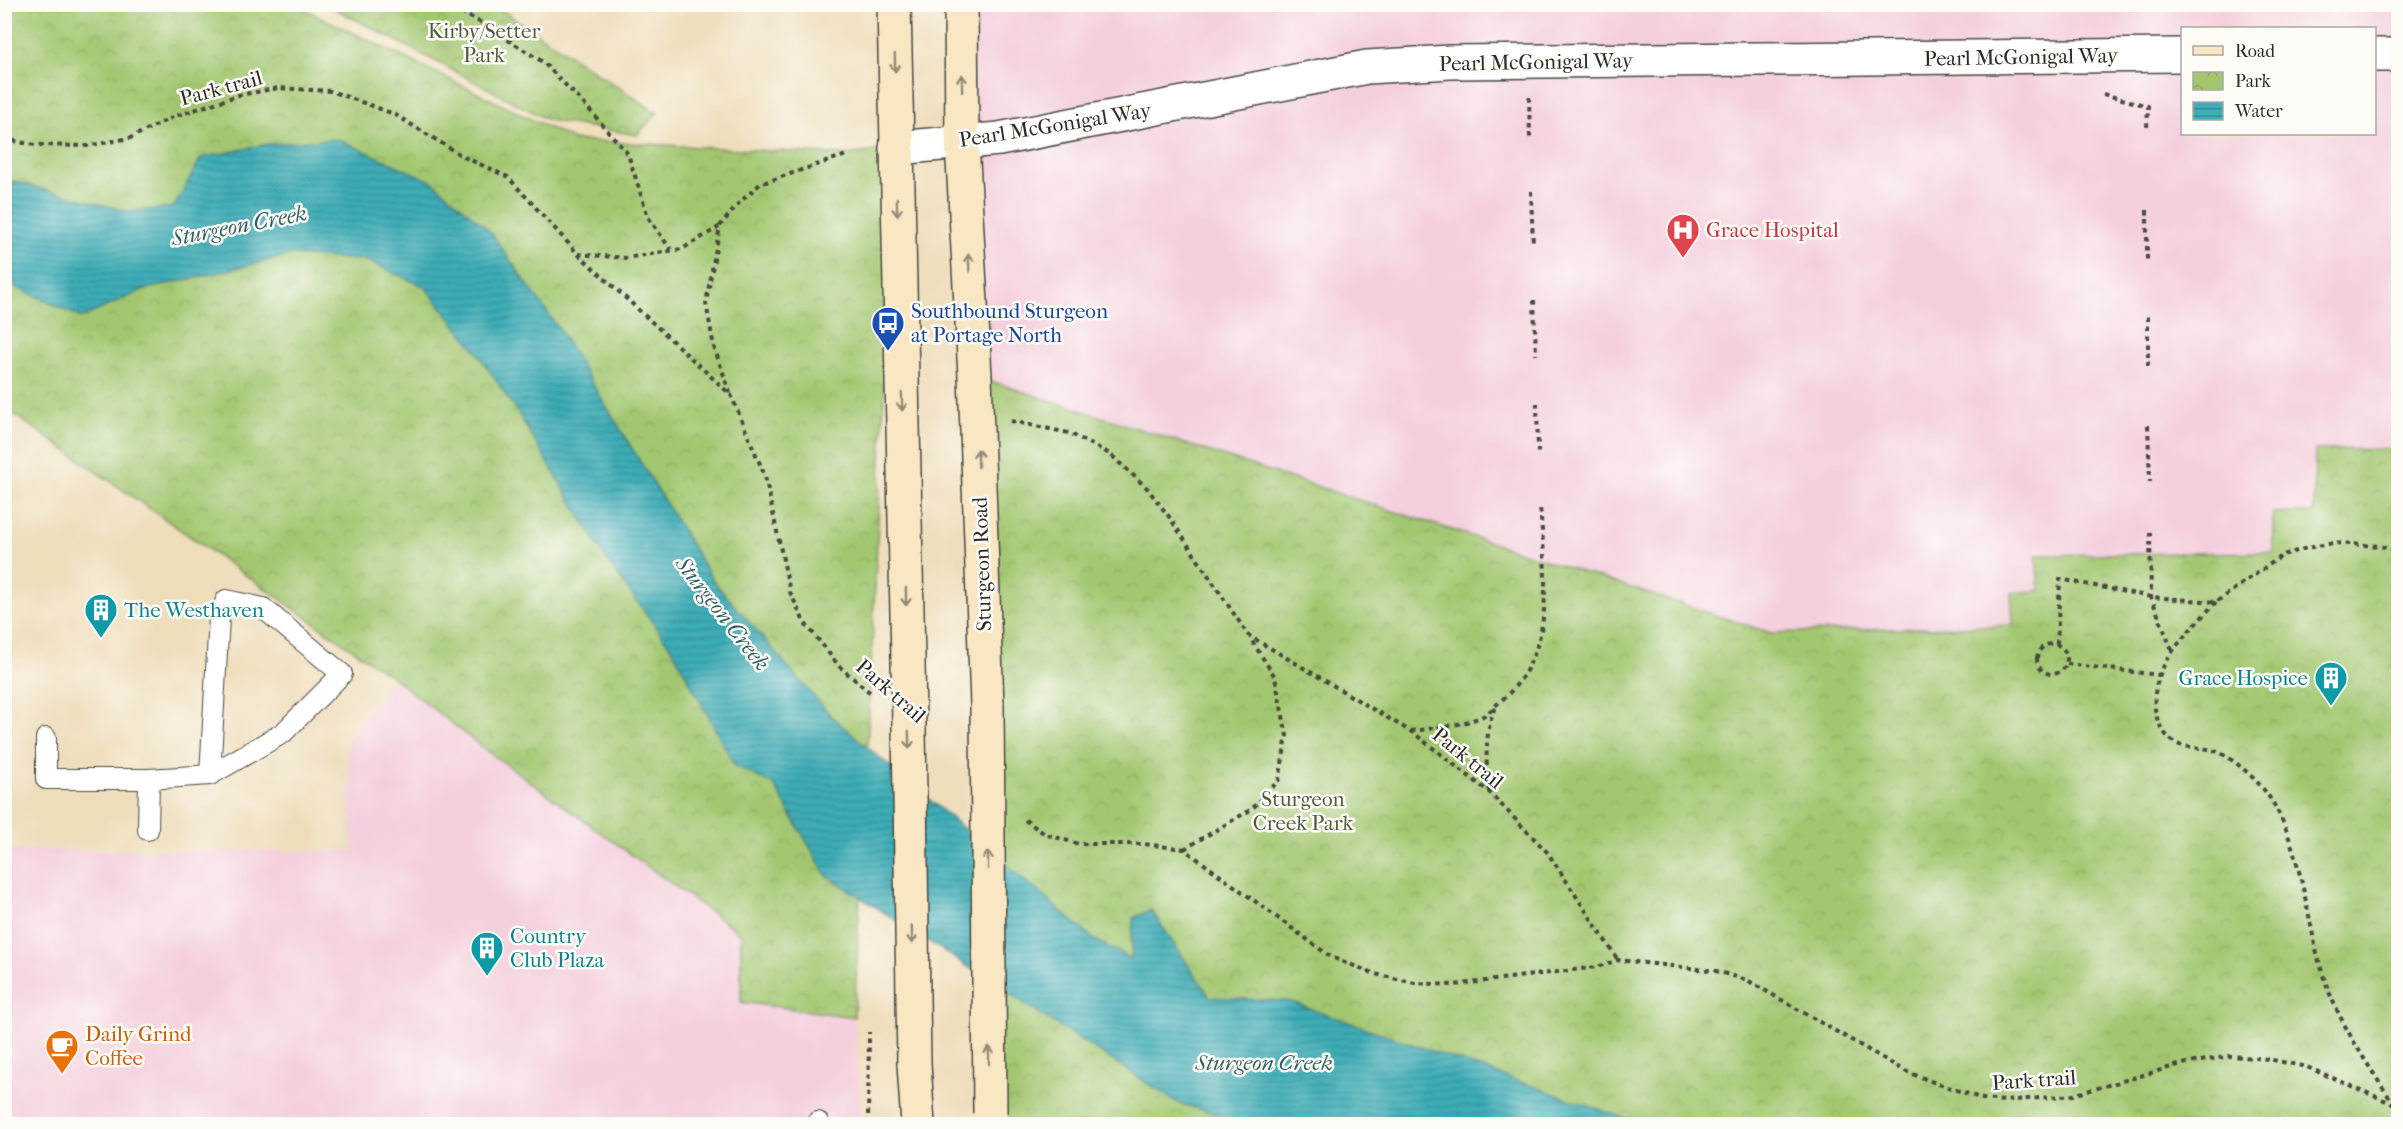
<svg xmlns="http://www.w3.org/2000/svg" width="2403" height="1129" font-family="'IM FELL French Canon',serif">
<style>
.built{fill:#f4cfdd;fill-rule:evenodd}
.park{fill:url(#park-crowns);stroke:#67794e;stroke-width:1.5}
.water{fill:url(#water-rules);stroke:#346c71;stroke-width:1.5}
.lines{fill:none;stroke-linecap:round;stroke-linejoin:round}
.service-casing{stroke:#484641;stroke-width:22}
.minor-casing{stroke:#484641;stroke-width:36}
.secondary-casing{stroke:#484641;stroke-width:36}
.path{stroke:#484641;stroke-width:4;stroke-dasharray:4.5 4.5;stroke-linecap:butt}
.service{stroke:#fff;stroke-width:20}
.minor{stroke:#fff;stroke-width:33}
.secondary{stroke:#f9e7c3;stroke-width:33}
.secondary-bridge-casing{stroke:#484641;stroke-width:36;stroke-linecap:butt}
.secondary-bridge{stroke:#f9e7c3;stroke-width:33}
.oneway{stroke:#928977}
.labels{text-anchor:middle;stroke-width:5;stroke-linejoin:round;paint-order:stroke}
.park-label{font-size:21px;fill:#4f5a40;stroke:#fdfcf7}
.street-label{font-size:21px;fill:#2b2b2b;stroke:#fdfcf7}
.health-label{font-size:21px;fill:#be3a42;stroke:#fdfcf7;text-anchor:start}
.transit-label{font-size:21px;fill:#164399;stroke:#fdfcf7;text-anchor:start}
.culture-label{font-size:21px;fill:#0d838f;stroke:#fdfcf7;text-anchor:start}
.food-label{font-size:21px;fill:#c56008;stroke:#fdfcf7;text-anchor:start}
.water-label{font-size:22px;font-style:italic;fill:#325f63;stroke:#fdfcf7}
</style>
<defs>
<pattern id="park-crowns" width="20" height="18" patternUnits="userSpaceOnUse" patternTransform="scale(1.5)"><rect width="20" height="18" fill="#a3c771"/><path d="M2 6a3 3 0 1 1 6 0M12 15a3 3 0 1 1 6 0" fill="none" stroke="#8cab62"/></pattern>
<pattern id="water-rules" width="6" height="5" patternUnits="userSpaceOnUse" patternTransform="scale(1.5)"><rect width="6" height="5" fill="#3dadb7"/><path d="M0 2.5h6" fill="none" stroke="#338d95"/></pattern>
</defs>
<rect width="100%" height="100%" fill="#fdfcf7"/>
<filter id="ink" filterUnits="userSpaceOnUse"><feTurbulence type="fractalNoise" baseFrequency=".0167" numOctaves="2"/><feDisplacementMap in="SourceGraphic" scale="12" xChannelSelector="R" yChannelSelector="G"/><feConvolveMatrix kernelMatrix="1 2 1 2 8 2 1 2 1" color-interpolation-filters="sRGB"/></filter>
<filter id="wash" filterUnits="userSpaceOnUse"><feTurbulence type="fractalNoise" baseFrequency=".008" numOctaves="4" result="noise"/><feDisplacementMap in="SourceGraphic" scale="24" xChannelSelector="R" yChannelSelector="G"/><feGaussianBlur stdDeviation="1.35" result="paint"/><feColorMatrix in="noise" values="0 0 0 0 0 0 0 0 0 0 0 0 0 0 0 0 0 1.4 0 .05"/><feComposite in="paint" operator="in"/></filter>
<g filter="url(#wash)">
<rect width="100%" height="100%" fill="#efdebc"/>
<path class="built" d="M961,5H2398V449L2315,450L2314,513L2274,552L2037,555L2039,591L2013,625L1771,633L975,376ZM2182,28H2374V134H2182Z
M395,679L478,744L741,934V1002L854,1017L862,1124H5L4,850L352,851L347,741Z"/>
<path class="park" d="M5,5H296L574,140L846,155L896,148L854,1017L741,1002V934L478,744L395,679L5,408Z
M328,5H494L657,113L637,135L548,120Z
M975,376L1771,633L2013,625L2011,593L2039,591L2036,555L2273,552V513H2314L2315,450L2398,449V1124H997Z"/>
<path class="water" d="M338,139L433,182L490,231L559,329L714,582L831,716L1095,940L1131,959L1133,918L1151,910L1210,997L1288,1001L1624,1118L1747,1124H1253L1178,1103L826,875L774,785L735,766L672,649L608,562L516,410L472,345L425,287L365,260L292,255L143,290L82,318L5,282V179L130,212L174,207L201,158L268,144Z"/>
</g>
<g filter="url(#ink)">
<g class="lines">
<g class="service-casing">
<path id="service" d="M46,738V779H149L148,830
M149,779L210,775L219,618L226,600L263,608L342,674L283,733L210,775
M818,1122V1124"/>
</g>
<g class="minor-casing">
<path id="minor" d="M2374,55H2398
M896,148L999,139L1367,67L1450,62L2182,55"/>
</g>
<g class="secondary-casing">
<path id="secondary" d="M894,4L908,660
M961,4L962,142L975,376L987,705
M914,1064L918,1124"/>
</g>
<path class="path" d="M445,4L478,21L543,62L586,106L628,154L648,217L671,250
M2103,94L2148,106L2147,128
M1529,97L1530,138
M4,139L35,145L87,146L130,138L173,117L239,95L279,88L331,91L394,114L464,157L508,177L578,254L731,395L765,476L790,592L804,622L840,667L873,695
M1531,191L1533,245
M2147,210V260
M578,254L626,258L682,249L719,227
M1534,300L1536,355
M2148,366V314
M730,393L714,347L706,303L720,226L739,203L760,184L846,155
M1537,403L1538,454
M1011,421L1069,433L1110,454L1147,488L1170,518L1248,635L1415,734L1489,792L1548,853L1618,960
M2148,425L2150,482
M2150,532L2151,597L2172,650
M2216,602C2189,632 2150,665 2155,709C2157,724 2166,740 2180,745C2190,748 2202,747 2212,750C2228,754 2248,772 2259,784C2300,829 2305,914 2322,972C2337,1020 2366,1062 2393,1103
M2037 659a15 15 0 1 1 30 0a15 15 0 1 1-30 0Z
M2057,644L2060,579L2151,597L2216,602L2283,555L2307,548L2334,543L2380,546L2398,551
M2067,664L2159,675
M1411,731C1435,728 1460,726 1483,716C1491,712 1497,703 1504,698C1558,649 1545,571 1540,507
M1489,792C1486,763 1484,735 1495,707
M1025,820L1045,834L1079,844H1144L1184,849L1331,957L1375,974L1415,983L1454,985L1597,967L1618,960L1716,971L1747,980L1905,1071L1936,1083L1983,1099L2005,1101L2073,1095L2182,1064L2231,1056L2268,1059L2307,1067L2398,1106
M1184,849L1252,809L1279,780L1287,736L1275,677L1250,638
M868,1124L869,1032"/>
<use href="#service" class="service"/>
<use href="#minor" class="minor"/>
<use href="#secondary" class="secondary"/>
<g class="secondary-bridge-casing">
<path id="secondary-bridge" d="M908,660L914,1064
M987,705L990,1113"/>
</g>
<use href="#secondary-bridge" class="secondary-bridge"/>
</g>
<defs><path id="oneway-shaft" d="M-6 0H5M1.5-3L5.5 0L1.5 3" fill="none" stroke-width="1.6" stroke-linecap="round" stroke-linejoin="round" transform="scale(1.5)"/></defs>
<g class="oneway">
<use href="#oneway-shaft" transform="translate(895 63) rotate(89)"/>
<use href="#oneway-shaft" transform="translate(962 83) rotate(-91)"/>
<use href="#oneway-shaft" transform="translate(897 207) rotate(89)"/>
<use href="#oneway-shaft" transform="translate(969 263) rotate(-93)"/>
<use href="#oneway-shaft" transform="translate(902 402) rotate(89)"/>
<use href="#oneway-shaft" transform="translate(978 458) rotate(-92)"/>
<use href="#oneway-shaft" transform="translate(906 597) rotate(89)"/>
<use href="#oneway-shaft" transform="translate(909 740) rotate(89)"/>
<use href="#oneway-shaft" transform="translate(988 860) rotate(-90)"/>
<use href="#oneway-shaft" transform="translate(912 935) rotate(89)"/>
<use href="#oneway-shaft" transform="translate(989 1055) rotate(-90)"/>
</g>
</g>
<defs>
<g id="hospital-pin" transform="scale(1.725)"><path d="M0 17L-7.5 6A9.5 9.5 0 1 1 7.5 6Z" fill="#e0444e" stroke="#fdfcf7"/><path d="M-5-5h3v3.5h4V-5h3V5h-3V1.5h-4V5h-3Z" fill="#fff"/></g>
<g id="bus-pin" transform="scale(1.725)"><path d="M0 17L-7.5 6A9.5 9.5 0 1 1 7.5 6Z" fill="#1a4fb4" stroke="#fdfcf7"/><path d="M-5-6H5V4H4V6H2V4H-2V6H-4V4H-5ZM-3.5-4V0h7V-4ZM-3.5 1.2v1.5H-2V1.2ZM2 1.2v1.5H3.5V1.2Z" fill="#fff"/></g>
<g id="building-pin" transform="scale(1.725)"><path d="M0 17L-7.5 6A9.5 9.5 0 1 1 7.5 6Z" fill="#0f9aa8" stroke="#fdfcf7"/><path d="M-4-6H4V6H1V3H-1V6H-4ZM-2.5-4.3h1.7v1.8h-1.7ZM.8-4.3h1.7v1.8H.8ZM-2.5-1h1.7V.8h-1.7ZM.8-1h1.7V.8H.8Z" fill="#fff"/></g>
<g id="cafe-pin" transform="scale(1.725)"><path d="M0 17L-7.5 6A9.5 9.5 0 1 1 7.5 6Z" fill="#e8710a" stroke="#fdfcf7"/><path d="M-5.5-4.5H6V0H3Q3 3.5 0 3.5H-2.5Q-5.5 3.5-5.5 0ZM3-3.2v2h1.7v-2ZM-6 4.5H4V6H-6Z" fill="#fff"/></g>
</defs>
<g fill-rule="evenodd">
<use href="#hospital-pin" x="1683" y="230"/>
<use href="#bus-pin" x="888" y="323"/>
<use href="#building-pin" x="101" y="610"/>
<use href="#building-pin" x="2331" y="678"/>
<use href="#building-pin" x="487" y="948"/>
<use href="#cafe-pin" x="62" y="1046"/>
</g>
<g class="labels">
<g class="park-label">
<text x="484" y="38">Kirby/Setter<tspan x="484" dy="24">Park</tspan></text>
<text x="1303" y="806">Sturgeon<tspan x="1303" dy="24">Creek Park</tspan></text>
</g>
<g class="street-label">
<text transform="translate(2021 57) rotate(-1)" y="7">Pearl McGonigal Way</text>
<text transform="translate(1536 62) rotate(-1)" y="7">Pearl McGonigal Way</text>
<text transform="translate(221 88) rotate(-15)" y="7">Park trail</text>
<text transform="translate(1055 125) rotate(-9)" y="7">Pearl McGonigal Way</text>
<text transform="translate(982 564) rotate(-92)" y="7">Sturgeon Road</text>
<text transform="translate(891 691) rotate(41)" y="7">Park trail</text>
<text transform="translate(1468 758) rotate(39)" y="7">Park trail</text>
<text transform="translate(2034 1080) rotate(-4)" y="7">Park trail</text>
</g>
<g class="health-label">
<text x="1706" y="237">Grace Hospital</text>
</g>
<g class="transit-label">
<text x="911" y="318">Southbound Sturgeon<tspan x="911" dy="24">at Portage North</tspan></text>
</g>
<g class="culture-label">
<text x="124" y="617">The Westhaven</text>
<text x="2308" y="685" text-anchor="end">Grace Hospice</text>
<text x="510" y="943">Country<tspan x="510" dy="24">Club Plaza</tspan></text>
</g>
<g class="food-label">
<text x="85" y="1041">Daily Grind<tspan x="85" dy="24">Coffee</tspan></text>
</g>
<g class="water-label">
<text transform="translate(239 225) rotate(-11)" y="8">Sturgeon Creek</text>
<text transform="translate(723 613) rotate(52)" y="8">Sturgeon Creek</text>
<text x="1264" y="1070">Sturgeon Creek</text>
</g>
</g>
<rect width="2403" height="1129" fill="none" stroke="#fdfcf7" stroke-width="24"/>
<rect x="2181" y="27" width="195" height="108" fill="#fdfcf7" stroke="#a9a8a5" stroke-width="1.5"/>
<rect x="2193" y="46" width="30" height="9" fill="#f9e7c3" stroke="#a9a8a5" stroke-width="1.5"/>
<text x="2235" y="57" font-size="18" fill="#2b2b2b">Road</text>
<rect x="2193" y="72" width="30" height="18" fill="url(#park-crowns)" stroke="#a9a8a5" stroke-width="1.5"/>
<text x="2235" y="87" font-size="18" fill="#2b2b2b">Park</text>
<rect x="2193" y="102" width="30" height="18" fill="url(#water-rules)" stroke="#a9a8a5" stroke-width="1.5"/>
<text x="2235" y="117" font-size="18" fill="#2b2b2b">Water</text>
</svg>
